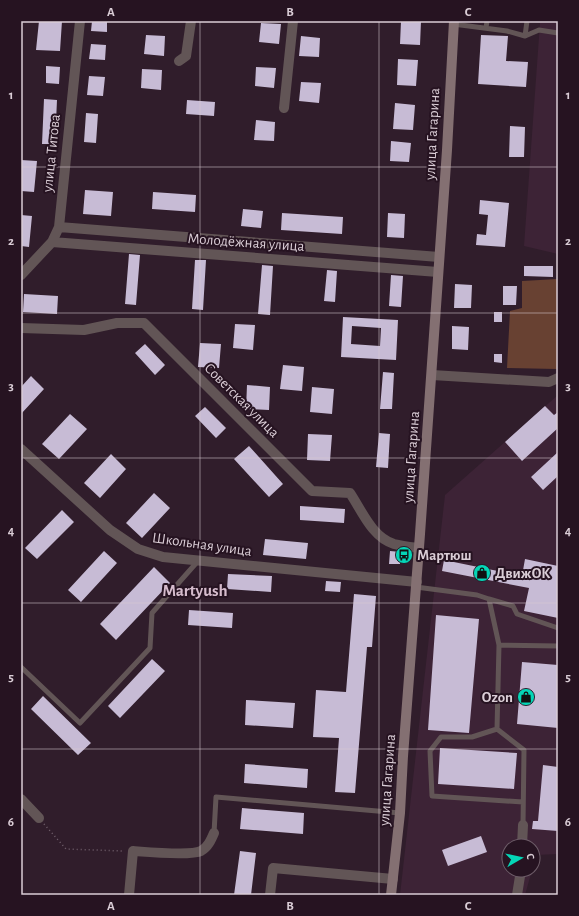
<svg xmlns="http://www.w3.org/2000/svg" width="579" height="916" font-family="'Alegreya Sans',sans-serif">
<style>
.built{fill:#3d2336}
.green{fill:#684132}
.building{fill:#c7bbd5;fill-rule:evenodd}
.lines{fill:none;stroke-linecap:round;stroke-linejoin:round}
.path{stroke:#72616d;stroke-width:1.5;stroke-dasharray:1 3;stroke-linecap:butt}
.service{stroke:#625556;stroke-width:5}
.minor{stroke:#625556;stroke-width:10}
.secondary{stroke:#847072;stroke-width:10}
.grid{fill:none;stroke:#dacdd6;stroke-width:1;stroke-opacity:0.55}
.labels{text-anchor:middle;stroke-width:4;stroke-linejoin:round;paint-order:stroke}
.street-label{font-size:15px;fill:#dacdd6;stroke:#261321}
.poi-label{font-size:15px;font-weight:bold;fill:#dacdd6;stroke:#261321;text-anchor:start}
.quarter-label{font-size:17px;font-weight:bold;fill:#d6bccd;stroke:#261321}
.neatline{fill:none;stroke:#dacdd6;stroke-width:1.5}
.grid-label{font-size:13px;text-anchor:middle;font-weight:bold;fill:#dacdd6}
</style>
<rect width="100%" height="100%" fill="#301d2b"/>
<path class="built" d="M526,21H558V254L524,246L540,23Z
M558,395V854L536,855L533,867V846H509V870H532L525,895H400L445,495Z"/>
<path class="green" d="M558,279V365L557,369L507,368L510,311L522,308V281Z"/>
<path class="building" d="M39,21H62L60,51L36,50Z
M92,21H107V32L91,31Z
M401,21H421L420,45L400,44Z
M261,23L281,24L279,44L259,42Z
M146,35L165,36L164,56L144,54Z
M481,35L508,36L506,61L528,62L526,87L478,84Z
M301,36L320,38L319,57L299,56Z
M91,44L106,45L105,60L89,59Z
M398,59L418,60L416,86L397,85Z
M46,66L60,67L59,84L46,83Z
M256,67L276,68L274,88L255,86Z
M142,69L162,70L161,90L141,88Z
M89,76L105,77L103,96L87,95Z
M301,82L321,83L319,103L299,101Z
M44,99L57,100L55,144H42Z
M187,100L215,102L214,116L186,114Z
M395,103L415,105L413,130L393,129Z
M86,113L98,114L96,143L84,142Z
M256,120L275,122L274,141L254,140Z
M510,126L525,127L524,157H509Z
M391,141L411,143L409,162L390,161Z
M21,160L37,161L34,192L21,191Z
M85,190L113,192L111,216L83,214Z
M153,192L196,195L195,212L152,209Z
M480,200L509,203L505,247L476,245L477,234L486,235L488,215L479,214Z
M243,209L263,211L261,228L241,226Z
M282,213L343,217L342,234L281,230Z
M388,213L405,214L404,238L387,237Z
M21,215L32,216L29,247L21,246Z
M129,254L140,255L136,305L125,304Z
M195,260H206L203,310L192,309Z
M262,265L273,266L270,315L258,314Z
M524,266H553V277L524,276Z
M327,270L337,271L335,302L324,301Z
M391,275L403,276L401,307L389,306Z
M455,284L472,285L471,308H454Z
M503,286H517L516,305H503Z
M24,294L58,296L57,314L23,312Z
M494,312H502V322H494Z
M343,317L398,320L396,360L341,357ZM352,326L381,328L380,346L351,344Z
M235,324L255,325L253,350L233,348Z
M452,326L469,327L468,350L452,349Z
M200,343L221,344L219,368L198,367Z
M145,344L165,365L155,375L135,353Z
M494,354H502V363L494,362Z
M283,365L304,367L302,391L280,389Z
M383,372L394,373L392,409H380Z
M31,376L44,389L21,414V387Z
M247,385L270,387L269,410L246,409Z
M312,387L334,389L332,414L310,412Z
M545,406L554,415L558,412V428L522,461L505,442Z
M205,407L226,428L216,438L195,416Z
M70,414L87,429L59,459L42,444Z
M379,433L390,434L388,468L376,467Z
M308,434L332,435L330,461L307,460Z
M249,446L283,484L269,497L234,459Z
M558,452V476L543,490L531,477Z
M111,454L126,469L100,498L84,483Z
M154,493L170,508L142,538L126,523Z
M300,506L345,509L344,523L300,520Z
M62,510L74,522L37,559L25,548Z
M265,539L308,543L306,559L263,555Z
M104,551L117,563L81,602L68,590Z
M390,551L401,552L400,564H389Z
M525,559L558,566V618L524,611L529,588L442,571L444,560L522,576Z
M154,567L170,583L116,640L100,624Z
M228,574L272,576L271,592L227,589Z
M326,581L341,582L340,592L325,591Z
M354,594L376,596L372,647H367L355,793L335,792L339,738L313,737L316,690L346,692Z
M189,610L233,613L232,628L188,625Z
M436,615L479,619L469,733L428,730Z
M152,659L165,671L120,718L108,706Z
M522,662L558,665V728L517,724Z
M43,696L91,743L78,755L31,709Z
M246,700L295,703L293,728L245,725Z
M440,748L517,753L514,789L438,784Z
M245,764L308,769L307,788L244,783Z
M543,765L558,767V831L532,829L533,821H538Z
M242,808L304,813L303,834L240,829Z
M481,836L487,852L448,866L442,850Z
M240,851L256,853L251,895H234Z"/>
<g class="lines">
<path class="path" d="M44,824L66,849L123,851"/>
<path class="service" d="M453,24L507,31L525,36L539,30L558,33
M486,28L487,21
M525,36L527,21
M416,587L477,595L489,599L499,645L497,729L524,750L523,825
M489,599L513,606L517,614L558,628
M499,645L558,646
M21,667L80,723L150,648L152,613L198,561
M497,729L472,737H441L430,751L432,796L523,802
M214,833L216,797L400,813"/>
<path class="minor" d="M179,61L186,56L191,21
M284,108L293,21
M59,227L439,257
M52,242L438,272
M21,275L52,242L59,227L80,21
M21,328L84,330L117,323H144L312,491L350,493C362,511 372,537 394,544C402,546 411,547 419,548
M432,375L549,382L558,378
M21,449L110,530L138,549L163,557L417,582
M21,799L39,818
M522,846L523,825
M129,895L133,851C147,852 191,856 201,851C208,847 211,840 214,833
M270,895L273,868L393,879
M517,895L521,870"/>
<path class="secondary" d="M391,895L400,813L403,756L420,534L447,150L454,21"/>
</g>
<path class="grid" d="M200,21V895M379,21V895M21,167H558M21,313H558M21,458H558M21,603H558M21,749H558"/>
<defs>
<g id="bus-disc" transform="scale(0.9)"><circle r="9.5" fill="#04d5b6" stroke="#261321"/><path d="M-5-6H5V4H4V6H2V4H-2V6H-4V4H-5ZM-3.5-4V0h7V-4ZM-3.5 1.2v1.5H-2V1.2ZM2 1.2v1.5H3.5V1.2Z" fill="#111"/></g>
<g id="shop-disc" transform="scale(0.9)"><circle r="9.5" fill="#04d5b6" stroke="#261321"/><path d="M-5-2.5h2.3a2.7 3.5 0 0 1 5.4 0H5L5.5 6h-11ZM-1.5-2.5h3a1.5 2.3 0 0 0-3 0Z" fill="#111"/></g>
</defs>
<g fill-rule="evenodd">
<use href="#bus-disc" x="404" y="555"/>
<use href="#shop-disc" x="482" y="573"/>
<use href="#shop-disc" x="526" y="697"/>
</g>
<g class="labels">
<g class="street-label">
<text transform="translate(432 134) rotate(-87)" y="5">улица Гагарина</text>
<text transform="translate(51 153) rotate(-84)" y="5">улица Титова</text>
<text transform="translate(246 242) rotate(4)" y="5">Молодёжная улица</text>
<text transform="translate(242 400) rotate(45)" y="5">Советская улица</text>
<text transform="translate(411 457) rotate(-86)" y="5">улица Гагарина</text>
<text transform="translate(202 544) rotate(8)" y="5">Школьная улица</text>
<text transform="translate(387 780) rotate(-86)" y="5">улица Гагарина</text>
</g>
<g class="poi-label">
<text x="417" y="560">Мартюш</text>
<text x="495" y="578">ДвижОК</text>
<text x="513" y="702" text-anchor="end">Ozon</text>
</g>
<g class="quarter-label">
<text x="195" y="596">Martyush</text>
</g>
</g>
<rect width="579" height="916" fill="none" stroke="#261321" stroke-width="44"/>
<g transform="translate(521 858) rotate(81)"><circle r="19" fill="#261321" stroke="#6e5d69"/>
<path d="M0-3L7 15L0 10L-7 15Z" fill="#04d5b6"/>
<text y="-6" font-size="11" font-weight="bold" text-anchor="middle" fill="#dacdd6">С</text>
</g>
<rect x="22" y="22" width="535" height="872" class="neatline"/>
<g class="grid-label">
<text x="111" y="16">A</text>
<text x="290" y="16">B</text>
<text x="468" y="16">C</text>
<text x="11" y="99">1</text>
<text x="568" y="99">1</text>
<text x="11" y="245">2</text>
<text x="568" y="245">2</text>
<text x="11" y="390">3</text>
<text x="568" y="390">3</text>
<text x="11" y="535">4</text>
<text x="568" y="535">4</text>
<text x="11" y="681">5</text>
<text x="568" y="681">5</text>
<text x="11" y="826">6</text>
<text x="568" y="826">6</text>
<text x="111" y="910">A</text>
<text x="290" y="910">B</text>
<text x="468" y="910">C</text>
</g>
</svg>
